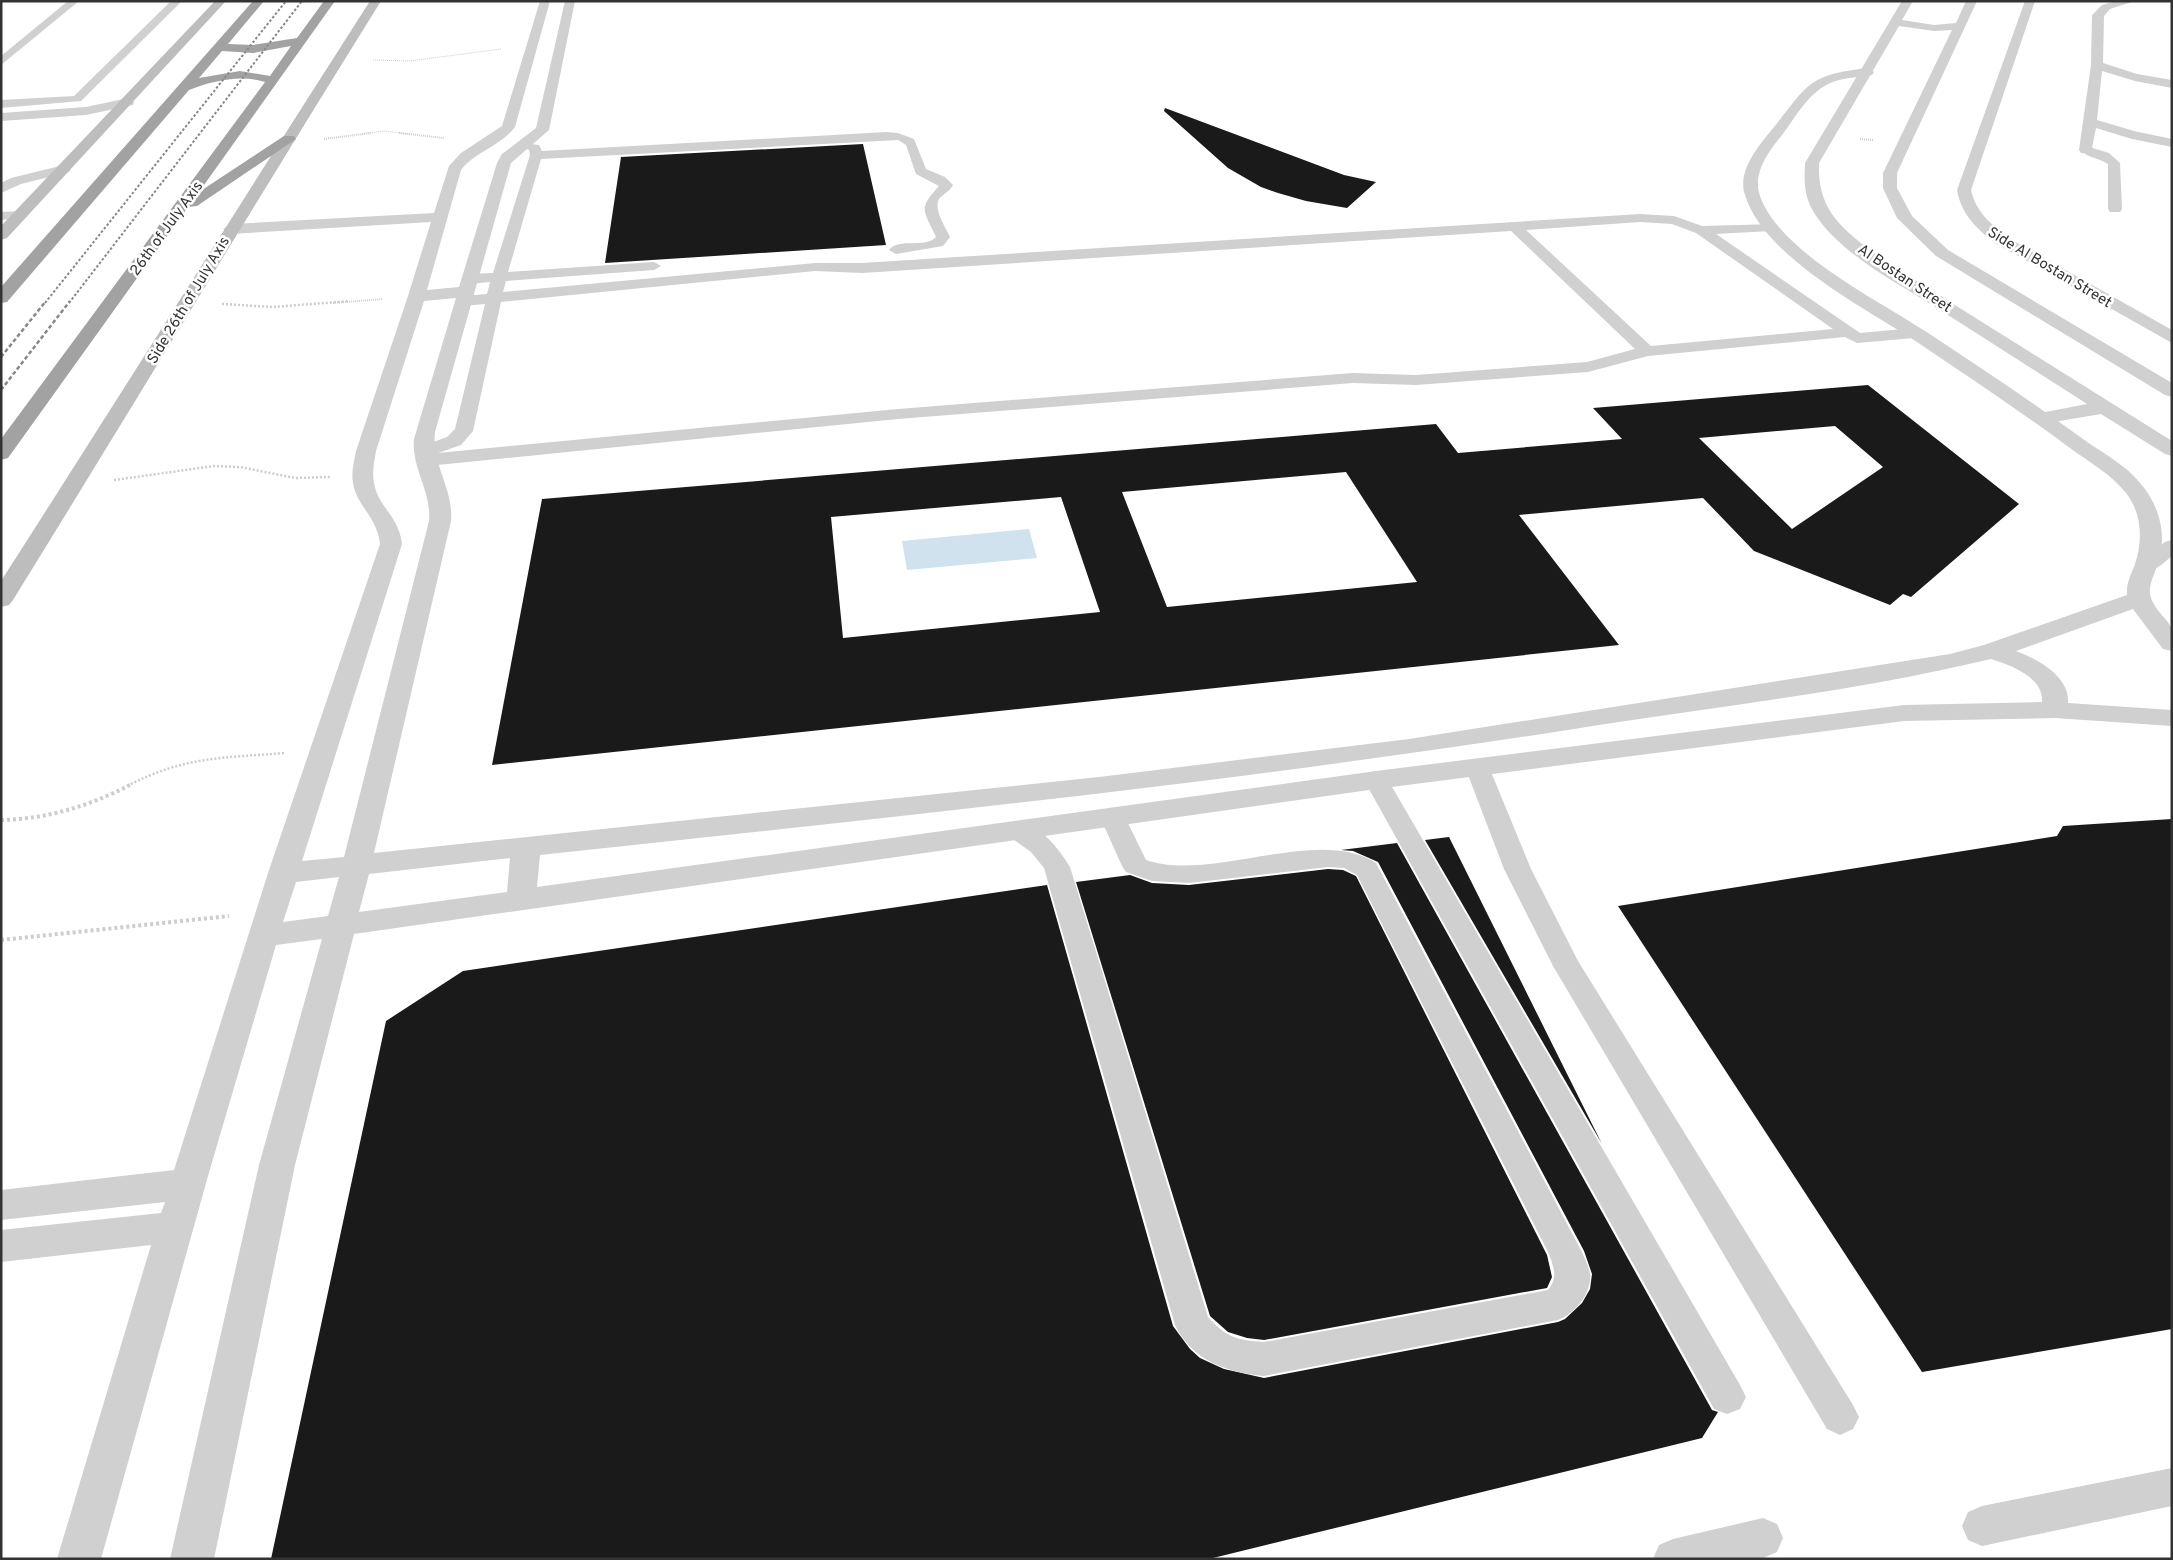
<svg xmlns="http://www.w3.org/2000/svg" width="2173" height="1560" font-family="Overpass,sans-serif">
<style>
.water{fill:#cfe2ee}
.building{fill:#1a1a1a;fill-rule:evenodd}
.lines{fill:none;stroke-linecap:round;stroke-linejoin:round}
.path-far3{stroke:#cdcdcd;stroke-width:1;stroke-dasharray:1 1;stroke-linecap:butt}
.path-far2{stroke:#cdcdcd;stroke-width:2;stroke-dasharray:1 1;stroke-linecap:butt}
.path-far1{stroke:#cdcdcd;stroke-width:2.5;stroke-dasharray:2 2;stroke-linecap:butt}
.path{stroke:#cdcdcd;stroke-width:4;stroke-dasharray:3 3;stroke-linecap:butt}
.service{fill:#d0d0d0;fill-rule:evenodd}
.minor{fill:#d0d0d0;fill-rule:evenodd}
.tertiary{fill:#d0d0d0;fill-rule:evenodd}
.secondary{fill:#bdbdbd;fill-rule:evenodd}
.trunk{fill:#a2a2a2;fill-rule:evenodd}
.rail-far1{stroke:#888;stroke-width:2;stroke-dasharray:2.5 2;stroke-linecap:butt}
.rail{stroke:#888;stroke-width:2.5;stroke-dasharray:4 2.5;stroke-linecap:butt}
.labels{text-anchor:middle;stroke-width:5;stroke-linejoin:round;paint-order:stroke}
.far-street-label{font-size:15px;fill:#333;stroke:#fff}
</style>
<rect width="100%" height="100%" fill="#fff"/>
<path class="water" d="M1029,529L1037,558L907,570L902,541Z"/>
<path class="building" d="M1165,108L1344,175L1376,182L1347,208L1306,201L1278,193L1261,187L1228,168L1164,111Z
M863,144L886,245L605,263L621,157Z
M1868,385L2019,504L1911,597L1903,594L1890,605L1754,551L1703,498L1519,515L1619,645L492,765L542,499L1436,424L1458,453L1622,439L1593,408ZM1835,426L1883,467L1792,529L1699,438ZM1346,472L1417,582L1167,607L1122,492ZM1061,497L1100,612L843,638L831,517Z
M2172,819V1329L1922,1372L1618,906L2057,836L2063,826Z
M1449,837L1602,1144L1425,840Z
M1397,843L1712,1410L1718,1412L1702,1438L1209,1559H271L386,1021L463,971L1047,885L1173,1326L1190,1349L1200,1358L1224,1369L1264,1378L1558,1322L1565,1319L1582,1303L1590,1289L1592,1274L1584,1251L1378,862L1353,851L1341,850Z
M1328,869L1343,870L1356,876L1547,1255L1552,1277L1547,1288L1264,1340L1247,1338L1228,1332L1210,1316L1076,882L1130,875L1152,883L1189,885Z"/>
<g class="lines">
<path class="path-far3" d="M373,60L410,61L501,49
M362,134L384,131L409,134"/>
<path class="path-far2" d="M399,133L444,138
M324,139L371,133
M1860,139L1873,140
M333,303L383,299"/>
<path class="path-far1" d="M222,304L273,307L350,301
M114,480L214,466L240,467L295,478L330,477
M127,786C185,756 223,758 285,753"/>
<path class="path" d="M1,820C47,819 89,806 130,785
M1,940L229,916"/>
<path class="service" d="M68,1H79L1,65V56Z
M171,1H182L81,101L1,108V100L74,96Z
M887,132L898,133L914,139L926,169L945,177L953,185C949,192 943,194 939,199C933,209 946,228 950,237L943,246L896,254L889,250C899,237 925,249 936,237C923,209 918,209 939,186L916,174L906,145L898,140L541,159L508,272L654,262L661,266L654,270L506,281L503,292L815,263H862L1640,214L1674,216L1702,226L1776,224L1778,227L1771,231L1716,234L1860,333L1914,328L1922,333L1914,338L1857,343L1845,337L1648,356L1588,372L1416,385L1353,383L898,419L427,466L420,464L418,460L423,455L418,451L420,447L447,437L455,429L485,304L463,306L455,301L463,296L487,294L490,282L469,284L461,279L469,274L493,273L530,155L529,150L521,146L523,143L539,145L542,151ZM1640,222L1672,224L1696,233L1833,329L1651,346L1526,230ZM1511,231L1635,349L1587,362L1416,375L1353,373L898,409L438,453L461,445L473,431L501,302L815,271L862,273Z
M2086,146L2109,153L2120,163L2122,209L2120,212H2110L2108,209V164C2099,158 2086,157 2080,150L2082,147Z
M64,165L71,169L69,172L21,184L1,193V183L11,178Z
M20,211L25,212L27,215L25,218L1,220V212Z
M2172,540V556C2161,565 2153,574 2139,570L2136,566L2139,562L2165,542Z
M1477,759L1486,762L1489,767L1531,869L1578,961L1853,1405L1859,1417L1853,1429L1840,1435L1827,1429L1553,966L1504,869L1465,767L1468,762Z
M1376,772L1385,774L1388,780L1740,1385L1746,1397L1740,1409L1727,1414L1714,1409L1364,780L1367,774Z
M1113,809L1122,811L1146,860C1212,883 1317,825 1376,863L1582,1252C1585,1259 1589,1267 1590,1274C1592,1294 1574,1314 1558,1320L1264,1376C1227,1372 1192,1361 1175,1325L1044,868L1031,852L1010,837L1006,831L1010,825C1036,818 1058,847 1070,867L1208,1317C1227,1338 1237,1340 1264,1342L1548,1290C1558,1278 1554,1268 1549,1254L1357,875L1344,868L1328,867L1189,883L1152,881L1126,872L1122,866L1100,817L1104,811Z
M2172,1468V1506L1982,1546L1968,1540L1962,1526L1968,1512L1982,1506Z
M1763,1518L1777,1524L1783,1538L1777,1552L1763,1558L1653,1559L1659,1545L1673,1539Z"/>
<path class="minor" d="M540,1H550L515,127C501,146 476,151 461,170L427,290L459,287L497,163L502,154L536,128L565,1H575L549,130L511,163L435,432C431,464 454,489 451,521L374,853L1099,777L1409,739L1950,654L1984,645L2127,595C2126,583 2131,575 2135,564C2143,541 2142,513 2126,493C2111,474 2089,462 2070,448C2020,411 1969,377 1917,342C1865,308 1764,257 1745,195C1737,172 1757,148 1770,132C1808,86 1805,75 1868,68L1874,72L1872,75C1861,77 1850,77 1839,80C1811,87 1798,114 1782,135C1769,151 1752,173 1760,196C1780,252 1876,299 1925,331C1978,366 2031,401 2083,439C2102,453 2125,464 2140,483C2160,506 2168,536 2157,566C2154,575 2149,584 2150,594C2153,610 2169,619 2172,630C2173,636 2172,645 2172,651L2163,649L2133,609L2016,651C2037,659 2070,676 2068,703L2172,710V726L2055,718L1904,721L1376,789L354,934L295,1165L214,1559H170L259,1165L322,939L276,945L208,1176L101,1559H57L151,1245L1,1262V1230L161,1213L165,1202L1,1220V1190L174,1170L268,873L380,544C377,516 357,507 353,483C351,472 354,462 356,451L408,296L431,222L231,234L223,229L231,224L434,213L449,166L461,153L502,126ZM456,298L414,439C411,468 432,492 429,521L344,857L302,861L402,544C399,516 378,507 374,483C372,472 374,462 376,451L424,301ZM1991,659C2010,665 2044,677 2042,702L1904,705L1376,771L537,887L540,855C894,817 1247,781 1599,725C1730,705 1862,690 1991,659ZM510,858L507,892L359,912L369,874ZM339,877L328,916L283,922L296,882Z
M2025,1H2035L1971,190C1976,212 1990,223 2007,237L2172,330V343L1995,243C1977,229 1961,214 1957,190Z
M2116,1H2135L2110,9L2104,16L2103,63L2137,74L2172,80V88L2135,81L2102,71L2097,120L2134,131L2172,139V147L2132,139L2096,128L2091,153H2081L2079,150L2091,65L2092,15L2102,5Z
M128,98L134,102L133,105L86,115L1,121V113L86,107Z"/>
<path class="tertiary" d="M1902,1H1913L1902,20L1934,25L1956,23L1966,1H1977L1897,173V188L1912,216L1948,250L2172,383V397L2165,395L1936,256L1897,218L1883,188V173L1952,30L1934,31L1899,26L1819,163C1817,214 1846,231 1883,260L2172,441V456L2165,454L2101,414L2042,424L2035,422L2032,418L2035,414L2087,404C2037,372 1987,340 1937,308C1896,282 1838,253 1813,211C1804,196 1804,180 1805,163Z"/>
<path class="secondary" d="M215,1H226L7,238L1,240V226Z
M370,1H381C257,200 136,401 13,600L9,605L1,607V581C125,388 246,194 370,1Z"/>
<path class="trunk" d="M253,1H264L228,44L253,45L297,38L324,1H335L199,192L284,136H294L296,139L197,206L188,207L8,458L1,460V439L265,82C241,74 212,81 189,90L7,302L1,303V287ZM291,46L270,76L240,71L199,78L222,51L253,53Z"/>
<path class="rail-far1" d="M45,303L286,1
M69,303L302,1"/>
<path class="rail" d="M1,357L46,301
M1,390L70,301"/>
</g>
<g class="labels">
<g class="far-street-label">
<text transform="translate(166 228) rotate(-54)" y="5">26th of July Axis</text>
<text transform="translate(2050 267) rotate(31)" y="5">Side Al Bostan Street</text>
<text transform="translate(1905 278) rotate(34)" y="5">Al Bostan Street</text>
<text transform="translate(188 300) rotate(-59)" y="5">Side 26th of July Axis</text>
</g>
</g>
<rect width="2173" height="1560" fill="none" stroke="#333333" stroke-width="5"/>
</svg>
